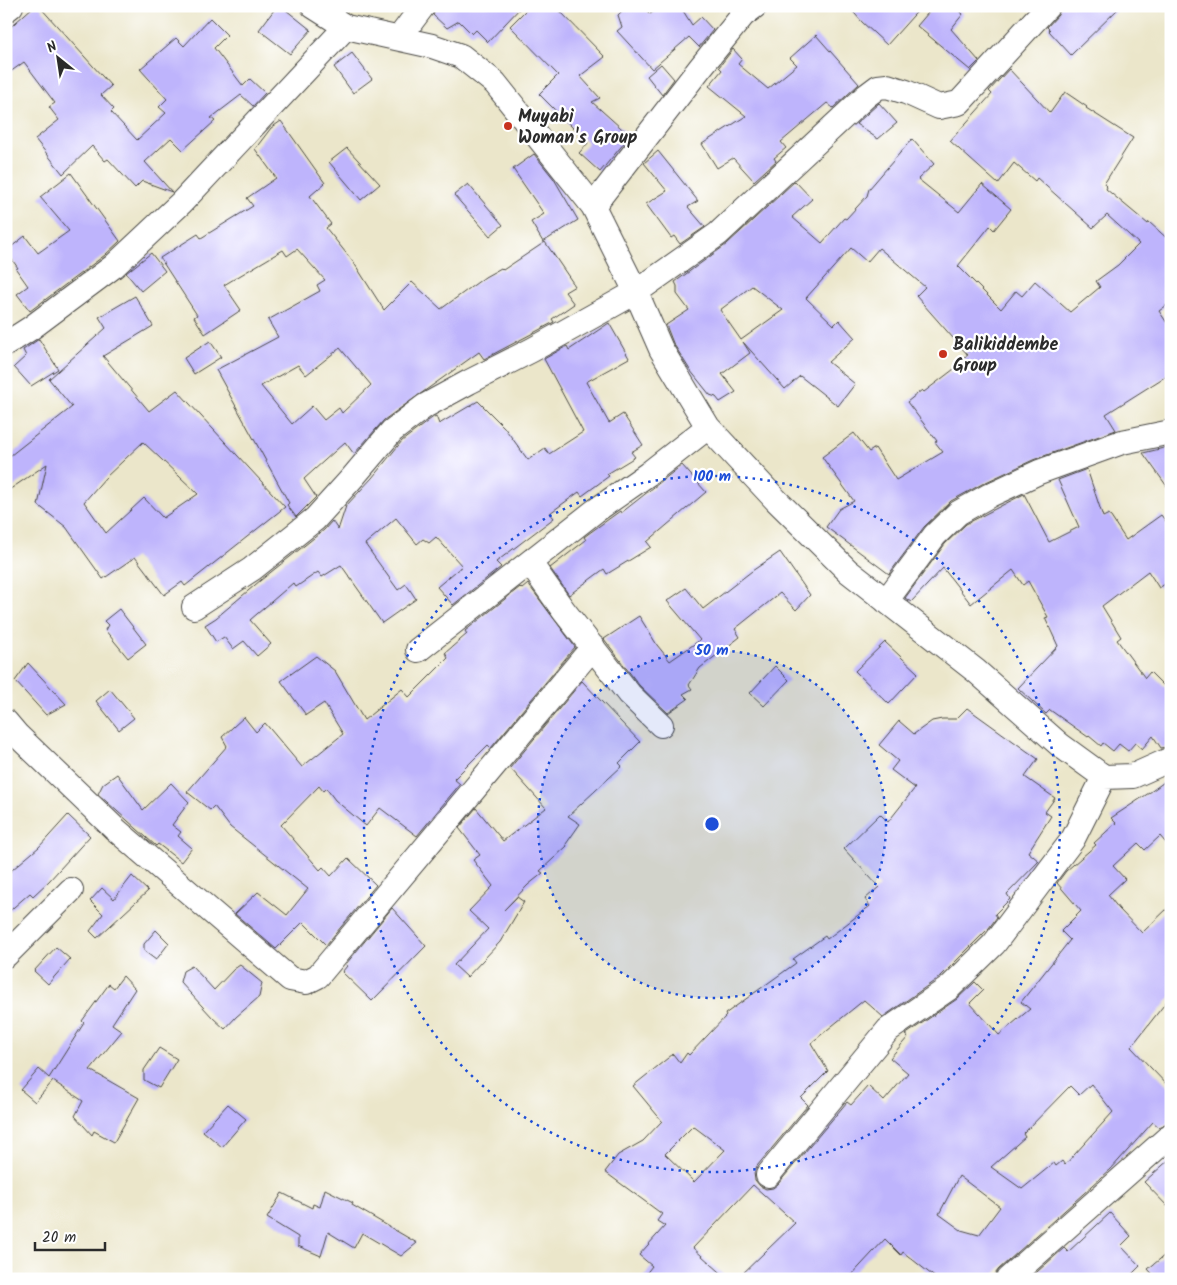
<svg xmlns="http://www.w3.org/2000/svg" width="1177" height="1285" font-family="Kalam,sans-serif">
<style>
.building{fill:#beb4fc;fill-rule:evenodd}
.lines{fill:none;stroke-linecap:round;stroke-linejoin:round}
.minor-casing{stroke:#484743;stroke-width:26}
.minor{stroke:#fff;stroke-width:24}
.ring{fill:none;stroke:#1d4ed8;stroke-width:2.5;stroke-dasharray:2.5 5}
.poi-dot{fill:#c8321e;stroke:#fff;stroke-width:2}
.labels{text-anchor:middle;stroke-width:4.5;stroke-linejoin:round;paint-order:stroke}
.poi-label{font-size:18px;font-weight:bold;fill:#2b2b2b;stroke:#fff;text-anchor:start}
.centre{fill:#1d4ed8;stroke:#fff;stroke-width:2.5}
.ring-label{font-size:15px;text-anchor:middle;font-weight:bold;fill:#1d4ed8;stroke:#fff;stroke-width:4.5;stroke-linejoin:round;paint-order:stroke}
</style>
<rect width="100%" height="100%" fill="#fff"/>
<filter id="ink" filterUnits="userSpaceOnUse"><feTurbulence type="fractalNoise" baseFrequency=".02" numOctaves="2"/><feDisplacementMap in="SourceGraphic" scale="10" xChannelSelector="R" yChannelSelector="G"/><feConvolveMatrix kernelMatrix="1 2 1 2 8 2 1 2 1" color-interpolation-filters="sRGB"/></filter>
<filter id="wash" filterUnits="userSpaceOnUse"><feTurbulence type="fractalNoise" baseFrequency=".0096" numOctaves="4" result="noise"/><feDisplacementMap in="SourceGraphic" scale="20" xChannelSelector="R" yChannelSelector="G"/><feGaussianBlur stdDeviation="1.12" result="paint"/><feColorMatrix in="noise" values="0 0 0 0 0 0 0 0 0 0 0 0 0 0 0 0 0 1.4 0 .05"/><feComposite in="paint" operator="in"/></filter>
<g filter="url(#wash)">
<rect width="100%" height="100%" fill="#ebe6ca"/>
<g id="blocks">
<path class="building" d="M34,6H39L111,86L101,95L114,109L111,112L137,140L166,113L159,107L167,99L140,69L176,38L184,46L210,18L227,35L214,48L243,86L250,79L265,93L253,106L241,95L211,118L215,121L183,150L171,138L145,162L172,192L142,181L135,188L108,159L105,161L92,146L63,174L35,139L59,120L49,107L55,103L24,62L6,75V31Z
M277,6H281L311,30L290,54L259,30Z
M437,6H522L488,42L476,30L472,34L459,21L447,28L433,15Z
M530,6H555L605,57L580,76L600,98L592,102L630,136L600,172L579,153L588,143L539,94L558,75L510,26Z
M627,6H642L650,14L662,6H680L692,25L701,17L713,30L699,47L689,37L652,69L617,31L622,27L618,15Z
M848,6H922L887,45L862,22Z
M934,6H954L963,14L951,29L979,61L970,70L917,26Z
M1061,6H1121L1071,55L1049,31L1050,30L1047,27L1058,15Z
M816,35L859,84L833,108L827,103L781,142L786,148L774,158L776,161L754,181L733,158L717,168L702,144L746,116L709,86L722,70L719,67L733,49L742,59L738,64L768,89L797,65L790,58Z
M352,53L372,79L353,93L334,67Z
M661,64L674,79L662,95L647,76Z
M1009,69L1050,113L1065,92L1087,107L1086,108L1133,138L1104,184L1107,187L1106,189L1148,224L1149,222L1171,242V302L1159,311L1171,329V373L1106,414L1116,430L1033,460L984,483L951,501L924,527L889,574L826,527L839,509L854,501L822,457L854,433L869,452L875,448L896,480L943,452L935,442L937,441L907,402L922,390L924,392L958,366L956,363L968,355L916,296L925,287L879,248L867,262L851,248L806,298L834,325L839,320L855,338L828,362L855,384L838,406L800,376L785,389L743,342L750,353L722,374L736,392L720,402L716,397L710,395L690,370L673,343L666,325L689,310L677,294V286L675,282L727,244L795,181L812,199L792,217L822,243L844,218L846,219L867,196L869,189L912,139L934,164L918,179L959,212L982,184L1011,209L994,230L990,226L958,266L1001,309L1016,291L1022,296L1035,281L1070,312L1100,287L1096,281L1118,265L1139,244L1107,215L1093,228L1037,178L1035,181L1014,163L998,184L950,141L992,94L989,91ZM752,286L783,310L741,340L720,310Z
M879,103L897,123L878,139L856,124Z
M281,121L325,183L310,196L331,224L326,228L354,263L384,310L412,282L441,309L485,277L501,268L503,270L545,242L575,286L565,292L574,304L552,319L554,322L484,359L479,352L384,420L354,454L345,442L304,479L316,497L296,517L287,505L289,503L216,370L278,337L268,320L320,291L317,285L325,280L297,249L287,256L283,250L224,285L241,310L205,334L194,317L197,315L160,258L198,234L201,238L253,206L247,198L276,178L255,149L271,128ZM340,348L371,385L342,413L339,408L324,420L312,406L292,424L261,386L298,365L306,375Z
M347,148L380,184L361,200L329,162Z
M658,151L698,201L688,207L705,227L680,244L674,236L671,238L646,204L667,191L644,163Z
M534,154L554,179L578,220L543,242L531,222L544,214L513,169Z
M71,173L120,241L105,255L30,311L17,294L28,286L16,269L18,268L6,251L25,236L38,253L69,231L40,197Z
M468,184L503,225L490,236L454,195Z
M151,253L165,271L141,291L126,273Z
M135,296L153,326L103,356L149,411L177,390L285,507L185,586L182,582L164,595L135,557L103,579L66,527L38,505L47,464L6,492V459L72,407L49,379L106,328L99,317ZM143,442L198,494L163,518L144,498L106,533L84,502L105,478Z
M609,323L629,358L586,382L609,423L623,414L643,445L631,452L635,457L607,474L609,476L582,496L579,492L550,513L554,518L496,562L501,567L453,605L437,587L462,566L436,537L429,543L423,539L417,544L396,518L365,544L398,590L406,584L416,599L382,623L341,565L322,577L318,572L296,587L293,583L250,620L271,644L257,656L244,641L233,649L224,637L216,642L205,625L216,618L261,580L324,530L332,521L338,530L346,506L372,478L402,441L432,418L436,416L439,424L478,401L504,427L528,460L545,448L549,454L583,432L544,359L567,346L569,350Z
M39,339L58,369L31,386L14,367L26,356L23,350Z
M210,341L221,357L194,374L184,358Z
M1168,447L1171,451V492L1143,453Z
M682,465L706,492L647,542L651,547L607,574L604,569L569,595L550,568L586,540L584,537L588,534L620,511L621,513Z
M1087,469L1103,517L1109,514L1126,540L1161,515L1171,528V580L1159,588L1148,571L1102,606L1121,637L1117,640L1145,678L1150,672L1171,693V746L1161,748L1153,736L1142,749L1135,743L1128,751L1119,744L1113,751L1103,743L1101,746L1089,736L1088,737L1050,710L1046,714L1018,688L1058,646L1045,618L1048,617L1028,581L1023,585L1013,570L971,604L943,568L911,602L905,598L945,544L966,524L1024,494L1049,542L1079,527L1058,480Z
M780,552L810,595L796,610L780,593L735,629L740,637L700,668L689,685L692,689L683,694L688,699L668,713L639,685L604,639L639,616L657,645L670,661L700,640L667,601L686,588L703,609L752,571Z
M528,584L575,647L491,748L488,745L454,779L460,784L417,836L380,808L366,826L335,800L326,788L323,791L319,786L281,825L320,870L323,867L331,876L348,858L376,885L326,945L303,922L276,949L235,914L258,892L287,915L308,889L230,827L214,806L210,810L187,792L227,746L222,737L244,717L256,732L265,723L302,767L343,734L324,703L306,715L281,681L316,656L335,671L364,720L402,689L409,697L448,658L445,653L467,634L465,631L520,587L522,589Z
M119,609L146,644L128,658L105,630L108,625L104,621Z
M885,642L918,673L889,704L855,671Z
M28,663L66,704L46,715L15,681Z
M775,666L789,680L764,706L750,693Z
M582,681L640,742L619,763L622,766L568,816L580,824L566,844L567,846L540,871L543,873L528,885L504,910L517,897L524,902L500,942L467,977L454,965L488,929L469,911L493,886L473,860L480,855L459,828L476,808L503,841L546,808L510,768Z
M110,689L134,718L119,730L96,701Z
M967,708L1038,759L1025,777L1055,798L1045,812L1051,816L1028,852L1039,861L1007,894L1010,899L995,914L997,917L989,928L940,977L883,1017L864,1000L811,1043L828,1071L801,1098L808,1105L757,1166L754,1173L755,1180L760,1186L766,1189L773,1188L778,1184L847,1102L851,1105L868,1086L884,1101L908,1073L890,1058L908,1037L905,1035L957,999L975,982L983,990L970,1003L999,1035L1030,1009L1021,1002L1070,940L1061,931L1081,911L1057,883L1066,871L1096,845L1094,843L1116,823L1111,818L1149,793L1171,777V849L1160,836L1145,850L1138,843L1113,866L1125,879L1108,895L1119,909L1142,933L1171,905V996L1131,1047L1171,1089V1122L1159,1127L1153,1122L1111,1169L999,1269L995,1274V1279H937L903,1252L901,1255L885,1239L848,1279H737L795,1223L753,1185L693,1248L728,1279H642L652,1266L639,1255L665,1226L657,1221L662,1214L605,1172L618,1155L643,1141L662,1121L633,1086L673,1054L680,1063L687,1053L689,1055L726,1016L725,1014L796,963L793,959L825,936L827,939L870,906L865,899L879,887L844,849L880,814L888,822L915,788L891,770L898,761L879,745L899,721L914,734L932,721L942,719H956ZM1091,1084L1113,1112L1065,1165L1062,1161L1056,1166L1054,1163L1022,1189L991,1167L1025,1137L1023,1134L1070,1086L1079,1095ZM693,1126L725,1150L694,1182L665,1154ZM959,1176L1000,1207L979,1235L961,1230L939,1214Z
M117,774L143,810L171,783L189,802L172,825L181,832L178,836L192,848L181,862L158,844L156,846L98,794L103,784Z
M68,815L90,836L49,881L33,896L30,893L6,914V875L39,847Z
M132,876L148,891L97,938L90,931L103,914L90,901L102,888L114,899Z
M392,908L426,946L372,1001L342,972L347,966L346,964Z
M156,930L169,943L156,960L144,951V944Z
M56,947L70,959L48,984L34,971Z
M240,965L262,983L259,997L236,1017L225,1029L213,1018L180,982L183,971L192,966L214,990L234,969Z
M123,976L135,989L112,1024L122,1031L90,1070L139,1098L114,1142L94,1131L92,1135L75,1116L83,1101L53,1081L35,1102L21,1090L39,1069L49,1078L84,1023L82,1021L109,984L114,988Z
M159,1048L177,1059L159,1088L144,1080V1070Z
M228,1104L246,1119L222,1147L203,1131Z
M1171,1158V1210L1144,1182Z
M325,1189L353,1203L352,1205L417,1243L401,1256L362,1233L354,1248L328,1232L321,1256L298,1246V1237L267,1218L282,1193L312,1208L313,1204L320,1207Z
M1110,1213L1131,1236L1121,1246L1140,1266L1127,1279H1029L1064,1248L1068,1252Z
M1171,1250V1279H1157L1148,1269Z"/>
</g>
</g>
<g filter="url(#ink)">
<use href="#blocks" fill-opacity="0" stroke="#484743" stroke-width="1"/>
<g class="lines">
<g class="minor-casing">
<path id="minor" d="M313,6L346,27L432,46L461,56L495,83L593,206L636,292L661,349L708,427L776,500L848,571L976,671L1060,745L1104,777L1133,776L1171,759
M6,10L11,6
M399,38L423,6
M593,206L700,68L743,15L755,6
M6,344L31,328L114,266L181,203L346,27
M530,563L564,611L629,694L661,725
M886,601L935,535L958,513L990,495L1039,472L1122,442L1171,432
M194,607L252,569L315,519L353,477L392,431L425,406L469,382L532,350L636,292L718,234L866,96L878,87L887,86L906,92L939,107L959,103L1048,6
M418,650L595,511L648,474L708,427
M6,722L17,735L115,829L290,979L306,982L318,976L593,647
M6,955L71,890
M768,1175L888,1030L949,988L994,944L1073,839L1104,777
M1008,1279L1171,1135"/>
</g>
<use href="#minor" class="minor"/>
</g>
</g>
<circle cx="712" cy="824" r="174" fill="#1d4ed8" fill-opacity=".12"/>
<g class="ring">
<circle cx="712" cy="824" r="174"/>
<circle cx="712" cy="824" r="348"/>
</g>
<g class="poi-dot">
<circle cx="508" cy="126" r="5"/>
<circle cx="943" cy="354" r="5"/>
</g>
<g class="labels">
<g class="poi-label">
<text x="518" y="122">Muyabi<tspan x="518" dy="21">Woman's Group</tspan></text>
<text x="953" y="350">Balikiddembe<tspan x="953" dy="21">Group</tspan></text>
</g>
</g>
<circle cx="712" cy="824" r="8" class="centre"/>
<g class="ring-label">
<text x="712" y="481">100 m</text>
<text x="712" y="655">50 m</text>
</g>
<rect width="1177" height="1285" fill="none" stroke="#fff" stroke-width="25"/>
<g transform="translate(58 58) rotate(330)" stroke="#ffffff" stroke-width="4" paint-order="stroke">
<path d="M0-4L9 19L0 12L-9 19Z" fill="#2b2b2b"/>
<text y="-8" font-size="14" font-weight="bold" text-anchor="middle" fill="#2b2b2b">N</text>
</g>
<path d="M35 1242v8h70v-8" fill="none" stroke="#2b2b2b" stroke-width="2.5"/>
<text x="42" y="1242" font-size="15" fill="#2b2b2b" stroke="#ffffff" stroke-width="4" paint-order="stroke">20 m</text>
</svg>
